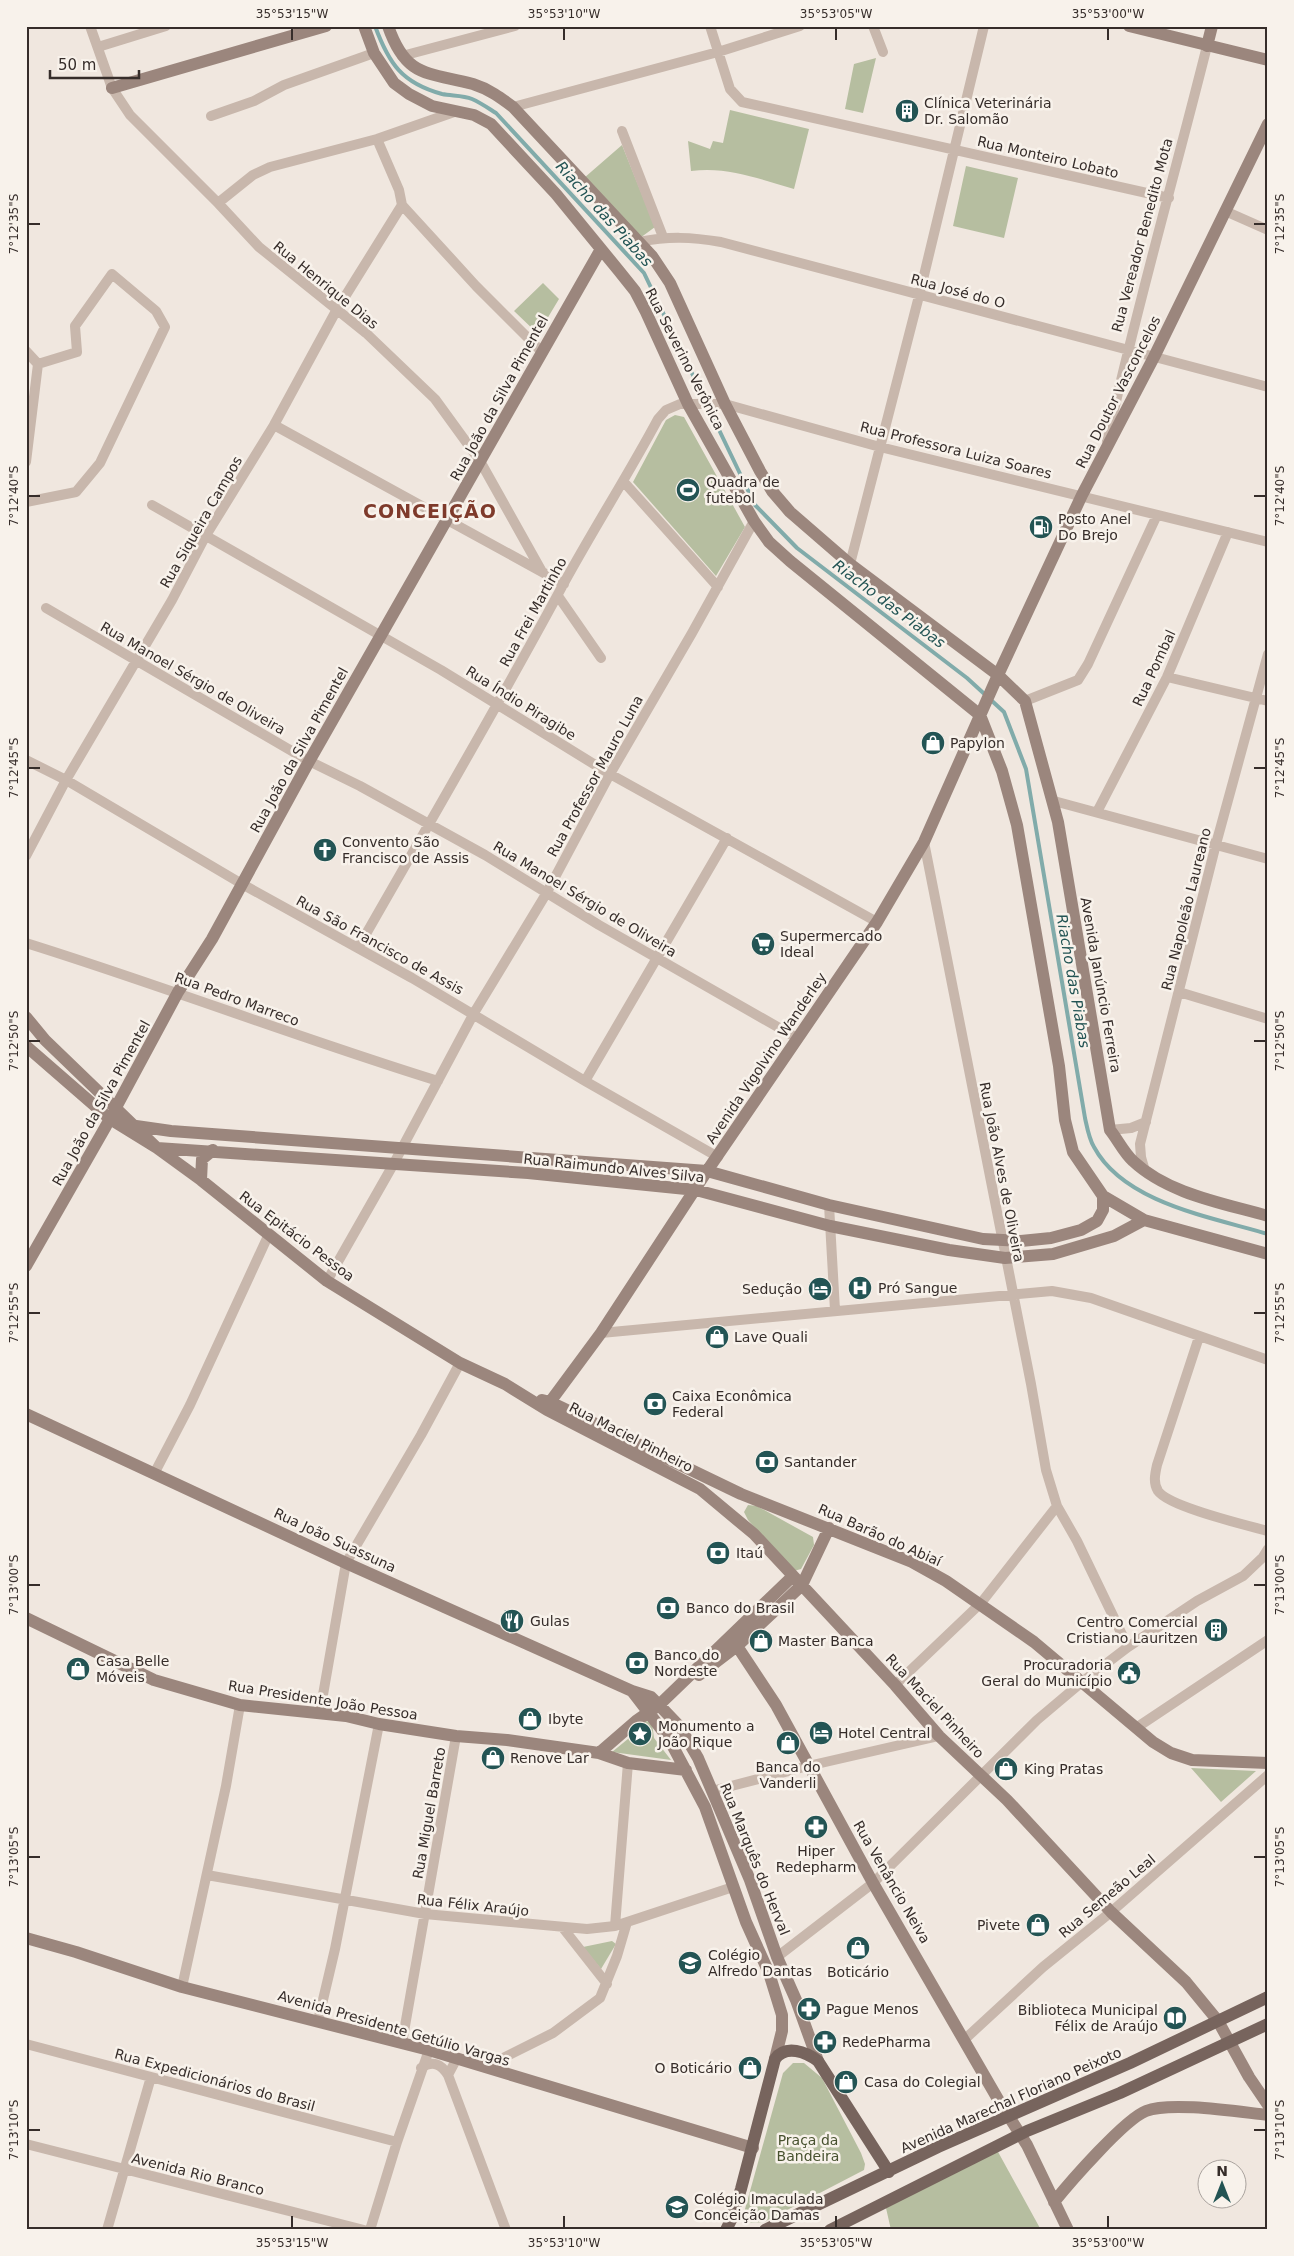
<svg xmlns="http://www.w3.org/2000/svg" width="1294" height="2256" font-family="'DejaVu Sans',sans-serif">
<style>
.green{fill:#b6bea0}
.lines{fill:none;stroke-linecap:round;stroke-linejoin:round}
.stream{stroke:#81abaa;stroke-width:4}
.street{stroke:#c8b7ac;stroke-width:10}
.secondary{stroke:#9b867d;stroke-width:12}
.primary{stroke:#77645d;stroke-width:12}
.ticks{fill:none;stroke:#362d2a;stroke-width:2}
.labels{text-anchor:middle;stroke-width:5;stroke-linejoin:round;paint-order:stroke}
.poi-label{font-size:14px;fill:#362d2a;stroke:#f8f2eb;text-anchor:start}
.street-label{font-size:14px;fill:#362d2a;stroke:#f8f2eb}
.park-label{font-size:14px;fill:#485230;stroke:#f8f2eb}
.water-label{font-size:15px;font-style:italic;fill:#235454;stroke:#f8f2eb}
.district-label{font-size:19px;font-weight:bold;letter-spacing:1px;fill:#7e3a2b;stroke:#f8f2eb}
.neatline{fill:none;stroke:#362d2a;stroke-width:2}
.ticks-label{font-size:12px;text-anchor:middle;fill:#362d2a}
</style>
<rect width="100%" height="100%" fill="#f0e7df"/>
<path class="green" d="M876,58L863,113L845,109L854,64Z
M730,110L809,129L794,189C759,179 727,166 691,171L688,141L710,149L713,141L723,143Z
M622,145L655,227L640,238L584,178Z
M966,166L1018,178L1004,238L953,226Z
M543,283L559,299L538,334L514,311Z
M675,415L684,417L745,527L716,576L633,482L666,420Z
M748,1505L757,1506L813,1537L814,1545L801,1569L794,1571L748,1520L744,1512Z
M643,1720L652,1723L654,1738L671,1760L612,1752L634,1734Z
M1191,1768L1256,1771L1221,1802Z
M612,1941L616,1944L601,1969L583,1947Z
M793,2063H804L822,2078L861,2153L865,2164L864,2170L764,2222L751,2223L747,2218L745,2209L783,2073Z
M997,2150L1041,2230H891L886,2208Z"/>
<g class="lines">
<path class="stream" d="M375,26C389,64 402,83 442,94C452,96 463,95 472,99C481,103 488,108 496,113L644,273L755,505L797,548L967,678L1004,712L1026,769L1085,1118C1087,1127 1089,1139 1094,1147C1124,1203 1211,1217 1268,1234"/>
<path class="street" d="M90,26L112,88L130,115L218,203L259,247L366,333L435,399L480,461L541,570
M710,26L730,89L742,102L1169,198
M873,26L883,52
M98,47L166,26
M402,56L515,26
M513,107L718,52L800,26
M211,116L254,101L284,85L374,53
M622,131L663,237
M377,139L399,190L402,205L476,286L542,352
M218,203L253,175L270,167L377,139L457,111
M1225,211L1268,230
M639,242C669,236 691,237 721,242L1268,387
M26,351L38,364L26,462
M274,425L564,584
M1107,441C1136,309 1174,178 1207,46
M623,481L718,587
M26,502L76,492L100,463L165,327L156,311L112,274L75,326L77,352L38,364
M152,505L441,670L610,774L877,922
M850,564L919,296L984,26
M558,596L601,658
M46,608L309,761L360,786L485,855L599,925L797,1038
M1167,677L1268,701
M1025,701L1078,680L1088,664L1157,515
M26,760L66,780L242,884L412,978L585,1081L718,1157
M1054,801L1268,859
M1097,812L1167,677L1228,532
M924,842L1031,1384L1046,1470L1057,1506L1077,1541L1128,1647
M26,856L66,780L172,600L205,537L274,425L336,311L402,205
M26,943C164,986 299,1038 438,1081
M358,948C427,827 498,706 564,583C594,528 628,475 658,419L666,410L680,404H725L880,447L1268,542
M1179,992L1268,1019
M585,1081L727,838
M1110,1130L1131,1128L1146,1122
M1145,1171L1141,1157L1140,1144L1216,844L1268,654
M829,1205L835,1310
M327,1281L393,1165L474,1013L546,894L610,774L692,633L754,521
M601,1333L1052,1291L1091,1298L1268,1360
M1199,1337L1157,1465C1155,1474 1153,1483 1158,1491C1169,1507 1246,1525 1268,1531
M154,1474L190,1405L268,1236
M895,1685L981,1603L1057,1506
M320,1712L346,1563L421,1435L460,1363
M1136,1728L1268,1640
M712,1791L808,1766L939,1736
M207,1875L425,1914L587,1929L615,1926L733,1887
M615,1926L628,1763
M563,1928L607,1984
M777,1957L873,1883L1037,1720L1082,1682L1128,1647L1197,1601L1243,1576L1263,1557L1268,1549
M182,1987L226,1786L240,1705
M318,2021L335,1949L379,1724
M965,2039L1043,1967L1111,1912L1268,1775
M402,2043L456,1736
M26,2044L397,2142
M456,2060L448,2075L506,2230
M485,2067L553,2033L600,1998L617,1956L627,1922
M421,2068C433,2060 441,2064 448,2075
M26,2144L364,2230
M107,2230L151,2077
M370,2230L397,2142L429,2050"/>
<path class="secondary" d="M364,26L374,53L394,83L409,94L432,106L474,115L491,124L556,194L619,271L635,291L646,312L688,404L754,521L769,542L790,561L980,715L1002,771L1017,825L1059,1066L1065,1120L1073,1152L1103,1196L1144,1220L1268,1254
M388,26C406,78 427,72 473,84C489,89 501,98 513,107L652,256L670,283L725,404L760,471L772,491L790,512L850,564L998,675L1025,701L1058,822L1110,1130C1118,1140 1124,1153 1133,1161C1168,1194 1223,1203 1268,1216
M1129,26L1268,60
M1207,46L1212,26
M112,88L326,26
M26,1017L45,1040L157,1148L201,1180L327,1281L460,1363L505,1384L547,1410L700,1489L754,1534L895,1685L939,1736L1007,1800L1111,1912L1186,1982L1218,2021L1249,2077L1268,2105
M26,1046L110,1119L157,1148L528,1173L696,1190L830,1226L949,1250L1005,1258L1053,1254L1114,1236L1144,1220
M136,1126L171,1131L707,1171L829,1205L983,1239L1021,1241L1051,1238L1081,1230L1097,1221L1103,1210V1196
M201,1180L202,1159L213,1150
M26,1266L106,1126L178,992L212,939L307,765L601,249
M542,1400L550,1402L741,1494L912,1562L946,1581L1034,1642L1153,1742L1171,1753L1192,1760L1268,1763
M550,1402L601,1333L707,1171L877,922L924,842L998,675L1082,495L1154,357L1268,124
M26,1414L346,1563L632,1691L651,1697L659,1705L680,1727L698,1758L750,1880L777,1957L796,2000L818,2061
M26,1618L154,1680L240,1705L346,1716L379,1724L456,1736L507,1740L599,1753L628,1763L686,1770
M737,1646L776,1705L873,1883L999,2101L1027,2145L1068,2230
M699,1675L737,1646L802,1585L829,1528
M632,1691L669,1739L705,1807L746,1922L769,1973L782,2015V2031L775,2059
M599,1753L636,1721L659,1705L793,1576
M26,1938L76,1952L182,1987L429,2050L753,2148
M1054,2202C1070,2182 1125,2119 1146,2111C1171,2101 1239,2112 1268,2115"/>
<path class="primary" d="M726,2230L731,2220L741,2189L775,2059C786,2044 806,2052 818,2061L889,2172
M765,2230L938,2147L1130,2063L1268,1997
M830,2230L1027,2131L1120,2093L1268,2024"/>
</g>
<path class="ticks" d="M292,28V40M564,28V40M836,28V40M1108,28V40M28,224H40M1254,224H1266M28,496H40M1254,496H1266M28,768H40M1254,768H1266M28,1041H40M1254,1041H1266M28,1313H40M1254,1313H1266M28,1585H40M1254,1585H1266M28,1857H40M1254,1857H1266M28,2130H40M1254,2130H1266M292,2216V2228M564,2216V2228M836,2216V2228M1108,2216V2228"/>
<defs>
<g id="building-disc" transform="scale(1.25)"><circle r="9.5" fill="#235454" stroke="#f8f2eb"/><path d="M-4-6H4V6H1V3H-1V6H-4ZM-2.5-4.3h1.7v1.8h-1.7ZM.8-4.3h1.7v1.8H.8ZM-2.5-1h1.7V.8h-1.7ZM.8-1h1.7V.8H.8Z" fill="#fff"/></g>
<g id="stadium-disc" transform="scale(1.25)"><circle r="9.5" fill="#235454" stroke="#f8f2eb"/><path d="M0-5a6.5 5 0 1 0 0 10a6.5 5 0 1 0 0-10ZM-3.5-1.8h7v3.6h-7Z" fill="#fff"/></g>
<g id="fuel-disc" transform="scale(1.25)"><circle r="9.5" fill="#235454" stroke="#f8f2eb"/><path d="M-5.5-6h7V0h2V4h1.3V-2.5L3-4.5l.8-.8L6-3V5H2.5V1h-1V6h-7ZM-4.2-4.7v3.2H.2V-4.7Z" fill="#fff"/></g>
<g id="shop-disc" transform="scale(1.25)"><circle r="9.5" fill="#235454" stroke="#f8f2eb"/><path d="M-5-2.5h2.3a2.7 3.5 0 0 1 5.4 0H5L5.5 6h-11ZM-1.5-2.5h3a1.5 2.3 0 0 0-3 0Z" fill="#fff"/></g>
<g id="church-disc" transform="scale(1.25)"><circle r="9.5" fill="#235454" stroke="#f8f2eb"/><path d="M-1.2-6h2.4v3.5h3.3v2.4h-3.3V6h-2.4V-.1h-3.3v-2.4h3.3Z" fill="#fff"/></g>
<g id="supermarket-disc" transform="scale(1.25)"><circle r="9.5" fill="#235454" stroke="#f8f2eb"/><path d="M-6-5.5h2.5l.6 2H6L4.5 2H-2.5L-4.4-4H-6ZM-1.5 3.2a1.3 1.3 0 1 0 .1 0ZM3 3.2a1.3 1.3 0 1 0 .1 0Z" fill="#fff"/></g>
<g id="hospital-disc" transform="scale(1.25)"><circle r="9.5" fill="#235454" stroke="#f8f2eb"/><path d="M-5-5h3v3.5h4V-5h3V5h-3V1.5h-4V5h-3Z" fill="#fff"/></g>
<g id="hotel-disc" transform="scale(1.25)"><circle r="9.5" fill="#235454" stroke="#f8f2eb"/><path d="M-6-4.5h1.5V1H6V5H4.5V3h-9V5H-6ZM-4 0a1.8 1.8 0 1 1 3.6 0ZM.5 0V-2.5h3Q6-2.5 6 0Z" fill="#fff"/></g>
<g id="bank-disc" transform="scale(1.25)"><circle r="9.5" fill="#235454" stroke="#f8f2eb"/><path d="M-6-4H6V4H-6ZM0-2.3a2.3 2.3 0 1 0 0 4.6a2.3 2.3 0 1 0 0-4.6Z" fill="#fff"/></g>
<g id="restaurant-disc" transform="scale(1.25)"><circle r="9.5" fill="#235454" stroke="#f8f2eb"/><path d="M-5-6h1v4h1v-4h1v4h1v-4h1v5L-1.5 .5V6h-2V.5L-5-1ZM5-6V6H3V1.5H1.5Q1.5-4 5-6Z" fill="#fff"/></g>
<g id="civic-disc" transform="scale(1.25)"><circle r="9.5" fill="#235454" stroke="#f8f2eb"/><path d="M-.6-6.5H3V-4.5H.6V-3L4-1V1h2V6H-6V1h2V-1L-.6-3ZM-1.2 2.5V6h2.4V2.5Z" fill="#fff"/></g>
<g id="sight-disc" transform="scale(1.25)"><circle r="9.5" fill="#235454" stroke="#f8f2eb"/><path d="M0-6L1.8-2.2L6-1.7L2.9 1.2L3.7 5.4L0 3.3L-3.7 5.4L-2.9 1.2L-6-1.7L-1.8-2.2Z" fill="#fff"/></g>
<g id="pharmacy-disc" transform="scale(1.25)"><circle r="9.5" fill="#235454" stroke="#f8f2eb"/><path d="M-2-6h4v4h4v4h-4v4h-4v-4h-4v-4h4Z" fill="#fff"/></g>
<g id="school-disc" transform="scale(1.25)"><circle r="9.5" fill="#235454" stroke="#f8f2eb"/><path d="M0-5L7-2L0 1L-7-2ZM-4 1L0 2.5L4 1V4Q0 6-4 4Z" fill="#fff"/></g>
<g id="library-disc" transform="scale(1.25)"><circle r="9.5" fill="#235454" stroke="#f8f2eb"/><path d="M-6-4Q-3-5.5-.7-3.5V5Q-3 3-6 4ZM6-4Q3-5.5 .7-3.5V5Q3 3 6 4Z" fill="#fff"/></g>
</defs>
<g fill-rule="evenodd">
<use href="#building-disc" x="907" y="111"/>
<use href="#stadium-disc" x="688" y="490"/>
<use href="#fuel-disc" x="1041" y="527"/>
<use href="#shop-disc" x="933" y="743"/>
<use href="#church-disc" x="325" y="850"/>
<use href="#supermarket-disc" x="763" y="944"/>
<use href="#hospital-disc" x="860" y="1288"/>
<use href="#hotel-disc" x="820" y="1289"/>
<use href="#shop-disc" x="717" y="1337"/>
<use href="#bank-disc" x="655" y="1404"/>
<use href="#bank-disc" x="767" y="1462"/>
<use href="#bank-disc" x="718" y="1553"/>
<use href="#bank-disc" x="668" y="1608"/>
<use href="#restaurant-disc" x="512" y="1621"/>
<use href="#building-disc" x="1216" y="1630"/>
<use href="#shop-disc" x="761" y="1641"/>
<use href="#bank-disc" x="637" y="1663"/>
<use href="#shop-disc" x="78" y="1669"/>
<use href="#civic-disc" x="1129" y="1673"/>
<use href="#shop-disc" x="530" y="1719"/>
<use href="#hotel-disc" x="821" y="1733"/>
<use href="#sight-disc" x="640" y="1734"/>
<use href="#shop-disc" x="788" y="1743"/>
<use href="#shop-disc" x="493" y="1758"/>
<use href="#shop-disc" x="1006" y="1769"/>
<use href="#pharmacy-disc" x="816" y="1827"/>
<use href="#shop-disc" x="1038" y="1925"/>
<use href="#shop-disc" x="858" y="1948"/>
<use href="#school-disc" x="690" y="1963"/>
<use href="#pharmacy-disc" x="809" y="2009"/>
<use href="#library-disc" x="1175" y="2018"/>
<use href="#pharmacy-disc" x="825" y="2042"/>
<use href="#shop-disc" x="750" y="2068"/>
<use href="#shop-disc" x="846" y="2082"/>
<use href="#school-disc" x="677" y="2207"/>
</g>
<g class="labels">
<g class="poi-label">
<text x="924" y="108">Clínica Veterinária<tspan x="924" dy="16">Dr. Salomão</tspan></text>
<text x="706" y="487">Quadra de<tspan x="706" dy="16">futebol</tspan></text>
<text x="1058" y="524">Posto Anel<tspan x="1058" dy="16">Do Brejo</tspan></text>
<text x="950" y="748">Papylon</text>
<text x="342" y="847">Convento São<tspan x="342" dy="16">Francisco de Assis</tspan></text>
<text x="780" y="941">Supermercado<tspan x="780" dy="16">Ideal</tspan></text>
<text x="878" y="1293">Pró Sangue</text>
<text x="802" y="1294" text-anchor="end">Sedução</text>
<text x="734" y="1342">Lave Quali</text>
<text x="672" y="1401">Caixa Econômica<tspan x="672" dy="16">Federal</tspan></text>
<text x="784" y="1467">Santander</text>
<text x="736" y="1558">Itaú</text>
<text x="686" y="1613">Banco do Brasil</text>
<text x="530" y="1626">Gulas</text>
<text x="1198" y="1627" text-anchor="end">Centro Comercial<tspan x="1198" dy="16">Cristiano Lauritzen</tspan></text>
<text x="778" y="1646">Master Banca</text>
<text x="654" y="1660">Banco do<tspan x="654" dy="16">Nordeste</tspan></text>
<text x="96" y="1666">Casa Belle<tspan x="96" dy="16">Móveis</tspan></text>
<text x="1112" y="1670" text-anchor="end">Procuradoria<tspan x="1112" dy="16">Geral do Município</tspan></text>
<text x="548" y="1724">Ibyte</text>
<text x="658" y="1731">Monumento a<tspan x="658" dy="16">João Rique</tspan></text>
<text x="838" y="1738">Hotel Central</text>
<text x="510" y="1763">Renove Lar</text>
<text x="788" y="1772" text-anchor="middle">Banca do<tspan x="788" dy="16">Vanderli</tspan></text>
<text x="1024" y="1774">King Pratas</text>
<text x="816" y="1856" text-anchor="middle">Hiper<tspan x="816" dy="16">Redepharm</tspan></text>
<text x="1020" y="1930" text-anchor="end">Pivete</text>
<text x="708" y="1960">Colégio<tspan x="708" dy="16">Alfredo Dantas</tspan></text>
<text x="858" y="1977" text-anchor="middle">Boticário</text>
<text x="826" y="2014">Pague Menos</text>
<text x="1158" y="2015" text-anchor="end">Biblioteca Municipal<tspan x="1158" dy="16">Félix de Araújo</tspan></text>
<text x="842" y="2047">RedePharma</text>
<text x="732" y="2073" text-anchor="end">O Boticário</text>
<text x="864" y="2087">Casa do Colegial</text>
<text x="694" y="2204">Colégio Imaculada<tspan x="694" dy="16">Conceição Damas</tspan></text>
</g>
<g class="street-label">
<text transform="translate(1048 157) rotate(13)" y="5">Rua Monteiro Lobato</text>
<text transform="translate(1142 235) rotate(-75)" y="5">Rua Vereador Benedito Mota</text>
<text transform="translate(326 285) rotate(39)" y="5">Rua Henrique Dias</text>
<text transform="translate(958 291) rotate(15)" y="5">Rua José do O</text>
<text transform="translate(685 359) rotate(63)" y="5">Rua Severino Verônica</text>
<text transform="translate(1118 392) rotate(-63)" y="5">Rua Doutor Vasconcelos</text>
<text transform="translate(499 398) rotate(-61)" y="5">Rua João da Silva Pimentel</text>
<text transform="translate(956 450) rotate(14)" y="5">Rua Professora Luiza Soares</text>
<text transform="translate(201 522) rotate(-60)" y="5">Rua Siqueira Campos</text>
<text transform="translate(533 612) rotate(-61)" y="5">Rua Frei Martinho</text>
<text transform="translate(1154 668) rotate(-65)" y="5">Rua Pombal</text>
<text transform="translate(193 678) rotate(30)" y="5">Rua Manoel Sérgio de Oliveira</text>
<text transform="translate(521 703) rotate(32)" y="5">Rua Índio Piragibe</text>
<text transform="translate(299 750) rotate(-61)" y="5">Rua João da Silva Pimentel</text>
<text transform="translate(595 776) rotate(-61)" y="5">Rua Professor Mauro Luna</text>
<text transform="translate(585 899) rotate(31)" y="5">Rua Manoel Sérgio de Oliveira</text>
<text transform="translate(1186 909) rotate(-76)" y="5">Rua Napoleão Laureano</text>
<text transform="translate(380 945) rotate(29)" y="5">Rua São Francisco de Assis</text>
<text transform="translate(1101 985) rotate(80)" y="5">Avenida Janúncio Ferreira</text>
<text transform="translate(237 999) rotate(20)" y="5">Rua Pedro Marreco</text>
<text transform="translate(766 1058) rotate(-56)" y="5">Avenida Vigolvino Wanderley</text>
<text transform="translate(101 1103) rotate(-61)" y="5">Rua João da Silva Pimentel</text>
<text transform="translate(614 1168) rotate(6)" y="5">Rua Raimundo Alves Silva</text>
<text transform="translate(1002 1172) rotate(79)" y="5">Rua João Alves de Oliveira</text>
<text transform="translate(297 1236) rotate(37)" y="5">Rua Epitácio Pessoa</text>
<text transform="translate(631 1437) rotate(27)" y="5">Rua Maciel Pinheiro</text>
<text transform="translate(880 1535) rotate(24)" y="5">Rua Barão do Abiaí</text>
<text transform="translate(335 1540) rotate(25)" y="5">Rua João Suassuna</text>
<text transform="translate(323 1700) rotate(9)" y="5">Rua Presidente João Pessoa</text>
<text transform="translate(935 1706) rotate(47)" y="5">Rua Maciel Pinheiro</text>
<text transform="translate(429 1813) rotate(-80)" y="5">Rua Miguel Barreto</text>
<text transform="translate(755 1859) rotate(68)" y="5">Rua Marquês do Herval</text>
<text transform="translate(892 1882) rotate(60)" y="5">Rua Venâncio Neiva</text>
<text transform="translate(1107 1896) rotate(-40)" y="5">Rua Semeão Leal</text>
<text transform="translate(473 1905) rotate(6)" y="5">Rua Félix Araújo</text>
<text transform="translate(394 2028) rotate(16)" y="5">Avenida Presidente Getúlio Vargas</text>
<text transform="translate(215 2080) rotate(15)" y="5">Rua Expedicionários do Brasil</text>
<text transform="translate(1011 2100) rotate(-24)" y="5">Avenida Marechal Floriano Peixoto</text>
<text transform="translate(198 2174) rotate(14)" y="5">Avenida Rio Branco</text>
</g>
<g class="park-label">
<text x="808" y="2145">Praça da<tspan x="808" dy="16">Bandeira</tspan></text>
</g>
<g class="water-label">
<text transform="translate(604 214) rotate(48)" y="5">Riacho das Piabas</text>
<text transform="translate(889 604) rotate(37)" y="5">Riacho das Piabas</text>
<text transform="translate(1073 981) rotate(80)" y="5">Riacho das Piabas</text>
</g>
<g class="district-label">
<text x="430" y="518">CONCEIÇÃO</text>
</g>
</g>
<rect width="1294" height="2256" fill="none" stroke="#f8f2eb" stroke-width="55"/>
<g transform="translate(1222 2184)"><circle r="24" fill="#f8f2eb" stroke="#aaa39e"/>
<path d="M0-4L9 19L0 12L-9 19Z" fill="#235454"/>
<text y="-8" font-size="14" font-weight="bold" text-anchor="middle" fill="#362d2a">N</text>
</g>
<path d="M50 70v8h89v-8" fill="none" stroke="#362d2a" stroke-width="2.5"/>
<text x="58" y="70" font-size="15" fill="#362d2a" stroke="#f8f2eb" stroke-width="4" paint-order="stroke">50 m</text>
<rect x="28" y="28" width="1238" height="2200" class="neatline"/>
<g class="ticks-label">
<text x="292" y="18">35°53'15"W</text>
<text x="564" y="18">35°53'10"W</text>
<text x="836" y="18">35°53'05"W</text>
<text x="1108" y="18">35°53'00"W</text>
<text transform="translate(14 224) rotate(-90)" y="4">7°12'35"S</text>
<text transform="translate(1280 224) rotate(-90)" y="4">7°12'35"S</text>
<text transform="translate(14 496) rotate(-90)" y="4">7°12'40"S</text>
<text transform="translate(1280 496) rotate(-90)" y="4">7°12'40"S</text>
<text transform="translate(14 768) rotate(-90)" y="4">7°12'45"S</text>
<text transform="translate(1280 768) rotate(-90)" y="4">7°12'45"S</text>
<text transform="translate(14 1041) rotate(-90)" y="4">7°12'50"S</text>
<text transform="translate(1280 1041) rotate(-90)" y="4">7°12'50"S</text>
<text transform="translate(14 1313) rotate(-90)" y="4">7°12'55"S</text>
<text transform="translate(1280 1313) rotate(-90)" y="4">7°12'55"S</text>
<text transform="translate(14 1585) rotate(-90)" y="4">7°13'00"S</text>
<text transform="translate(1280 1585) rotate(-90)" y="4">7°13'00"S</text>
<text transform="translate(14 1857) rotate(-90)" y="4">7°13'05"S</text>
<text transform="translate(1280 1857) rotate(-90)" y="4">7°13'05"S</text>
<text transform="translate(14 2130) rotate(-90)" y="4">7°13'10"S</text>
<text transform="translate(1280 2130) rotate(-90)" y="4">7°13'10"S</text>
<text x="292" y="2247">35°53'15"W</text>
<text x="564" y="2247">35°53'10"W</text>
<text x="836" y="2247">35°53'05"W</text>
<text x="1108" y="2247">35°53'00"W</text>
</g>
</svg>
